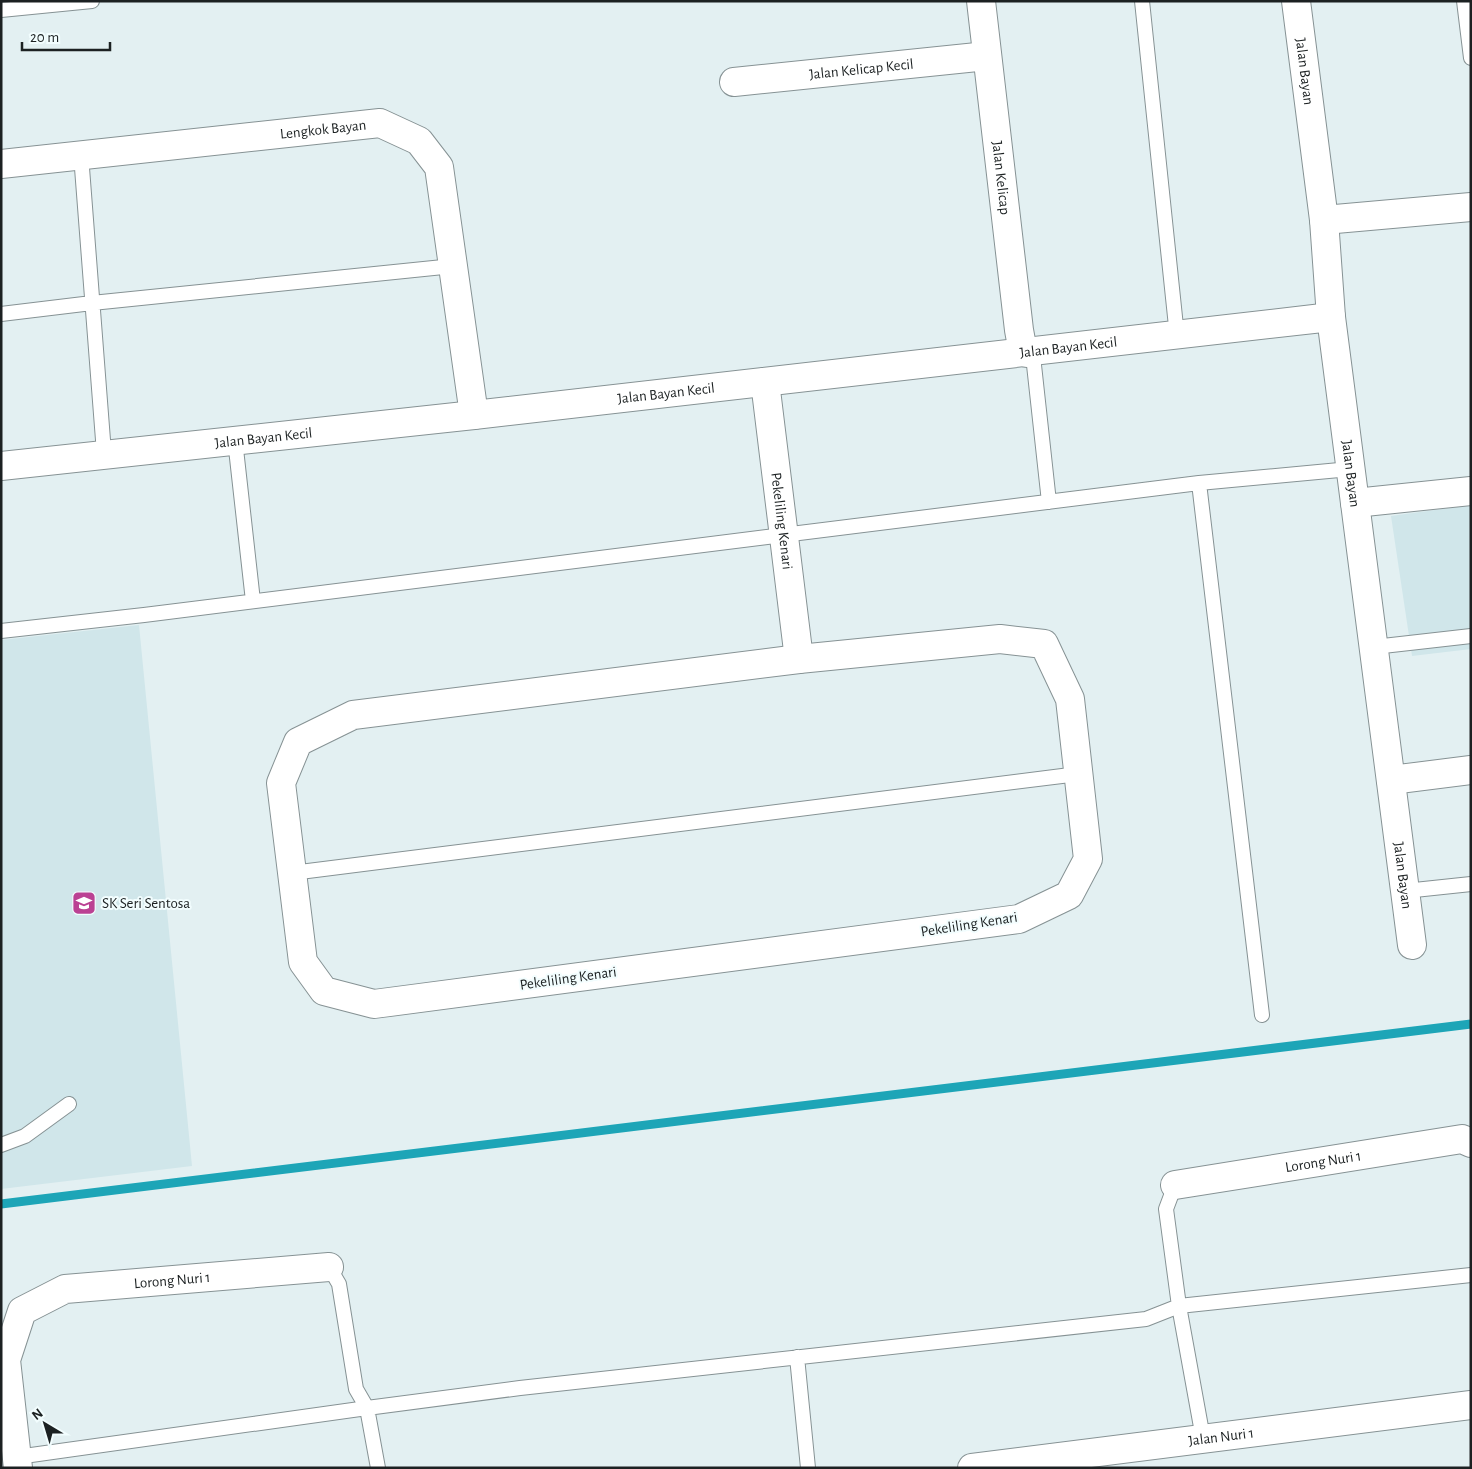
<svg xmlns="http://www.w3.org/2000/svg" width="1472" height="1469" font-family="'Alegreya Sans',sans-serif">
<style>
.built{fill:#d0e6ea}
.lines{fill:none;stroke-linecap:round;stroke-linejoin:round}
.stream{stroke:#1da5b7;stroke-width:9}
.service-casing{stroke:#869294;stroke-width:16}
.minor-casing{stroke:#869294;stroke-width:30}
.service{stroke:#fff;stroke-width:14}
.minor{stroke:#fff;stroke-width:28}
.labels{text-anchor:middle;stroke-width:4;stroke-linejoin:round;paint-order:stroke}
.street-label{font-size:15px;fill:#1c2122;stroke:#f2fdfe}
.poi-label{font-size:15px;fill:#1c2122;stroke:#f2fdfe;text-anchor:start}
</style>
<rect width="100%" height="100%" fill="#e3f0f2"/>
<path class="built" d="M1471,505V649L1412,656L1391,516Z
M139,625L192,1166L1,1189V640Z"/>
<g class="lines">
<path class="stream" d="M1,1204L1471,1024"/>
<g class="service-casing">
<path id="service" d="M1142,1L1177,336
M1464,1L1471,58
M1,10L92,1
M81,155L104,453
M1,314L92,303L453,266
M1027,353L1034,365L1049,502
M235,440L253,601
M1199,483L1262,1015
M1,631L144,615L1199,483L1350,469
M1374,647L1471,636
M292,873L1078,774
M1405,891L1471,884
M1,1145L25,1136L69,1104
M329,1267L339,1284L356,1389L367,1408L520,1388L1146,1319L1179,1306L1166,1209L1175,1185
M797,1357L808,1468
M1203,1438L1179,1306L1471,1275
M17,1457L367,1408L378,1468"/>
</g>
<g class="minor-casing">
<g id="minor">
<path id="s1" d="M981,1L1019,330L1021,341L1027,353"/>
<path id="s2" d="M1296,1L1324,220L1331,317L1412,945"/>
<path id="s3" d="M734,82L987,56"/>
<path id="s4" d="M1,164L380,123L419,141L439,167L474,415"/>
<path d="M1324,220L1471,207"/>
<path id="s5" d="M765,382L799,659"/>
<path id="s6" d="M1,466L474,415L1331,317"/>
<path d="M1355,503L1471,491"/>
<path d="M1000,639L1044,644L1070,699L1088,859L1069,895L1019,919L374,1004L324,991L303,962L281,783L298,742L353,715L799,659Z"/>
<path d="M1391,780L1471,770"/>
<path id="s7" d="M1175,1185L1462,1139L1471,1143"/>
<path id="s8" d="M18,1468L6,1360L22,1311L65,1289L329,1267"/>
<path id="s9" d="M972,1468L1471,1405"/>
</g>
</g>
<use href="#service" class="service"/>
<use href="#minor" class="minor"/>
</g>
<defs>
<g id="school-square" transform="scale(1.25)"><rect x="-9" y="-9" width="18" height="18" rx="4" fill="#bb4193" stroke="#f2fdfe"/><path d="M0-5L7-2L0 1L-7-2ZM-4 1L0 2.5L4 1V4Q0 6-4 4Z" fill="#fff"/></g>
</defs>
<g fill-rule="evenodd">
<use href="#school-square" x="84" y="903"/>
</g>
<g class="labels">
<g class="street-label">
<text dy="5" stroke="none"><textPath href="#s3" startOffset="128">Jalan Kelicap Kecil</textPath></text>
<text dy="5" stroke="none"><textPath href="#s2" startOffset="71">Jalan Bayan</textPath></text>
<text dy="5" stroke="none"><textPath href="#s4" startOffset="324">Lengkok Bayan</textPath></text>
<text dy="5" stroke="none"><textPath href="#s1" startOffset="178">Jalan Kelicap</textPath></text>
<text dy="5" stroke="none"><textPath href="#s6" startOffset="1074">Jalan Bayan Kecil</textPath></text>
<text dy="5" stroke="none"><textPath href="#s6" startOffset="669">Jalan Bayan Kecil</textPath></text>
<text dy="5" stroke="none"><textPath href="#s6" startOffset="264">Jalan Bayan Kecil</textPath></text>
<text dy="5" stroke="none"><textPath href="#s2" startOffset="476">Jalan Bayan</textPath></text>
<text dy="5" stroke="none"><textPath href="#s5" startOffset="140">Pekeliling Kenari</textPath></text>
<text dy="5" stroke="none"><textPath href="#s2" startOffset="881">Jalan Bayan</textPath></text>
<text transform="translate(969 924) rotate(-9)" y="5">Pekeliling Kenari</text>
<text transform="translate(568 978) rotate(-8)" y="5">Pekeliling Kenari</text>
<text dy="5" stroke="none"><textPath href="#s7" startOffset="150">Lorong Nuri 1</textPath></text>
<text dy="5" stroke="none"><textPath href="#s8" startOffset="316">Lorong Nuri 1</textPath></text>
<text dy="5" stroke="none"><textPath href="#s9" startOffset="251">Jalan Nuri 1</textPath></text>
</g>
<g class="poi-label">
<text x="102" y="908">SK Seri Sentosa</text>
</g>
</g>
<rect width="1472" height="1469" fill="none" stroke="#1c2122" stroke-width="5"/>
<g transform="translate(45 1424) rotate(322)" stroke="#f2fdfe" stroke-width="4" paint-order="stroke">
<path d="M0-4L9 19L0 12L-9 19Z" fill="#1c2122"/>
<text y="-8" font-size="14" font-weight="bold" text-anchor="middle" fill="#1c2122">N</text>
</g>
<path d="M22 42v8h88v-8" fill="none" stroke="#1c2122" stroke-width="2.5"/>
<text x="30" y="42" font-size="15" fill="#1c2122" stroke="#f2fdfe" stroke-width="4" paint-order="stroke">20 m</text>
</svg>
